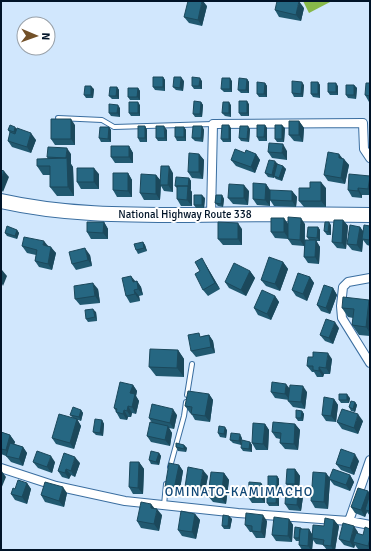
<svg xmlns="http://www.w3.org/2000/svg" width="371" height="551" font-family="Signika,sans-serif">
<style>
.forest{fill:#87b849}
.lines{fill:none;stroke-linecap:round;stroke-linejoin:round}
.service-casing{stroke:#3a6ea0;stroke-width:6}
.minor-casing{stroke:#3a6ea0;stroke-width:10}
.trunk-casing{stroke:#3a6ea0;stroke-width:16}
.service{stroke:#fff;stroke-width:4}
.minor{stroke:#fff;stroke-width:8}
.trunk{stroke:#fff;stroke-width:14}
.wall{fill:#215970}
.shaded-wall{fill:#1b485b}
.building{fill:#266782;stroke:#1b485b}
.labels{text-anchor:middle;stroke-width:4;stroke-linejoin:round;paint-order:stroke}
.street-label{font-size:11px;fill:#011428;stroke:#fff}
.quarter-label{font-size:13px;letter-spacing:1px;fill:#0e4675;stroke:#fff}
</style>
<rect width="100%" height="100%" fill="#d1e7fd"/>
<path class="forest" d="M303,1H332L309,13Z"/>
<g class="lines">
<g class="service-casing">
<path id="service" d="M58,118L102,120L114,127L213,124
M187,395L192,364
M170,467L184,416L186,402
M164,505L166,484"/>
</g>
<g class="minor-casing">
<path id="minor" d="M211,215L213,124L363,123L364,149L370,158
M370,278L348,282L343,287L341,306L342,318L370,363
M1,468L56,486L125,501L238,513L349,521L370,525
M349,521L370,460"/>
</g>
<g class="trunk-casing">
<path id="trunk" d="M1,201C63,215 125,215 188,215C249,214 309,214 370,215"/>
</g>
<use href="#service" class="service"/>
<use href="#minor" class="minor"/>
<use href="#trunk" class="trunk"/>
</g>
<path class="wall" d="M207,6L202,26L189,23L184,17Z
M304,8L301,21L279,17L275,10Z
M163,77L165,80V91L155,90L153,87Z
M247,79L249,82V93H241L238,90Z
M184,81L183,91L176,90L173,87Z
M202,81V89H194L192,86Z
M232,81V92H224L221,89Z
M318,82L320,85V98L313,97L311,94Z
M265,83L267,86V97H259L257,94Z
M370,83V102H369L365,95Z
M304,85L303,97H294L292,93Z
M354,85L357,88L356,99L348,98L346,95Z
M338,86V95H330L328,92Z
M117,87L119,90V99H112L109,96Z
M138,88L140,91V100H130L128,97Z
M94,89L93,98H86L84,95Z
M201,102L203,105L202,117H195L193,114Z
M249,104V116H241L239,113Z
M140,105V116H131L129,113Z
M231,105V117L225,116L222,113Z
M120,108V117L111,116L109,113Z
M299,121L304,128L303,142L294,141L289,135Z
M75,125V145H55L51,139Z
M265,125L267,128V141H259L257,137Z
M145,126L147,130V142H140L138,138Z
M202,126L204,130L203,142L195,141L192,138Z
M109,127L111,130V142H101L99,138Z
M184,127L186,130V141H177L175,137Z
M231,128V142H223L221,139Z
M285,128L284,142H277L275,139Z
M17,129L36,140L31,153L12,147L8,141L10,133L8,130Z
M250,129L249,142L241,141L239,138Z
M167,130V141H158L156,138Z
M129,146L133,153V163H115L111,157Z
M287,151V160L272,158L268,152Z
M71,154V164L73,167L74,196H57L50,187V175H43L37,166L48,159L47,157Z
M199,154L204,160L203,179L192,178L188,172Z
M256,154L260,160L255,173L236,166L231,160Z
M343,159L349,165L345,184L328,181L324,175Z
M283,166L286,169L282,181L276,179L274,177V178L268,177L265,173Z
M128,173L132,180V197H117L113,190Z
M173,173V192L164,191L161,186L160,200H144L140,193L156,175L160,180Z
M99,174V189H81L77,182Z
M370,176V195H362V198L352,197L348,190Z
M189,178L191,181L190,190L192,192V206H181L177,199V188L175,186Z
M266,184L270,190V206L257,205L253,199Z
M310,188H326V207H304L299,201Z
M249,191L248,205L233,204L228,198Z
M292,191L297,197L296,207L274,206L270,200Z
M222,195L224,199L223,207L218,206L215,203Z
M205,198L204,208H196L194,205Z
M343,220L348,226L346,249L337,248L332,242Z
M104,222L108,229V239H91L87,232Z
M288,224H305V241L309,240L307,237L318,227L320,230V241H316L320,247L319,264L308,263L304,257V246L292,245L288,239L275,238L271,232Z
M331,225V235H327L324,231Z
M370,226V246L367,245L363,240L362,252L352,250L347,244L360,227L363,231Z
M242,229V245H223L218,239Z
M17,230L19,233L17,239L7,236L5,233Z
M143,242L145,245L147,251L138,254L136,250Z
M22,246H48L56,253L52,270L39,267L35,261L36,255L27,253Z
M90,255L92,266L76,270L72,264Z
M283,262L288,269L280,291L266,286L261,280Z
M206,265L220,289L208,296L203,290L200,271Z
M250,271L255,278L246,296L229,288L225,282Z
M310,277L314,283L307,301L296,296L292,290Z
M135,281H137L141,287L143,295L139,296L140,301L130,303L126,296Z
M333,288L337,295L330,314L321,311L317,305Z
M98,289L100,303L80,305L75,299Z
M275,296L279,302L271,320L258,315L254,308Z
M369,300L370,301V336L359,335L352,325L353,318L348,317L342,308Z
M96,312L97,321L88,322L86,319Z
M339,328L333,344L325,341L320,335Z
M209,335L213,341L215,353L196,357L191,351L202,336Z
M178,350L184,359V377L156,376L149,367Z
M332,359L330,374H324L323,377H317L314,372H312L307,366Z
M133,385L137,391L136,396L139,401L136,414L132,413L131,417H128L127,420L120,419L114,408Z
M290,389L307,392L305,409L293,407L288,401L289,400L275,398L271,392Z
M209,394L213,400L210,422L195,420L191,413H190L185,406Z
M350,398L349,403H341L339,400Z
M334,399L338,405L336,422L326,421L322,415Z
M355,402L357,405L355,412L351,411L349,407Z
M81,410L83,413L81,421L73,418L70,415Z
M302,411L304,414L303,421H298L296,418Z
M177,415L174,429L169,428L172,433L170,446L151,442L147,436L152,423L149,418Z
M77,419L81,426L74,449L56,444L52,438Z
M102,420L104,424L103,436L96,435L93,432Z
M363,421L358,434L342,429L337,422Z
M265,424L269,430L268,450H256L252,443Z
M295,424L300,430L298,450L285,449L280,443V439L276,438L272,432Z
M227,430L226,438L220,437L218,433Z
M1,432L10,435L15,442L14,444L23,447L27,453L23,466L11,462L6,456L1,454Z
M242,438L241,445L233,443L230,440Z
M250,442L252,445V452L243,451L241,448Z
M184,445L187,448L186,452L178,451L176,447Z
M159,453L161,456L159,465L151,464L149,460Z
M359,461L354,475L341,470L336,464Z
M33,462H55L52,473L38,468Z
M139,462L144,469L143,494H133L129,487Z
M80,463L75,477L71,475L69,479L62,477L58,471Z
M179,465L183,471L179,495L169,494L165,487Z
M295,469L300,476L299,491H298L303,497L301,511L289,510L285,504L291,490L286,484Z
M224,473L229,480L226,504L213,502L208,496Z
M326,473L330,478L350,475L354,482L350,491L334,485L330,480L328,509L315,508L311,501Z
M208,476L204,496L189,493L185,487Z
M277,476L279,479V491H270L268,487Z
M27,483L31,489L27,504L15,500L11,494L15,489Z
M261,483L265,489V503H252L248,497Z
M368,491L370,494V516L367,512L365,517L355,513L351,507Z
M277,492L279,495V506H269L267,503Z
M67,493L64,507L45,502L41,495Z
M195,514L200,520L196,539L182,536L178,530Z
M162,515L159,531L141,528L137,521Z
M229,516L232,519L230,529H224L222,526Z
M289,519L293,525L292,542L276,541L272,535Z
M334,520L339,526L335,550H327L323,545L316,544L313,540L312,550H302L299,545V541H296L294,538L301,528L302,529H309L312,534Z
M267,521L265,538H256L252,532H250L245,525Z
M370,529V550H362L358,549L355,545L354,548L344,545L339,539L358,532V534L363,535Z"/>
<path class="shaded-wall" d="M202,1H203L207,6L202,26L198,20Z
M299,1L304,8L301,21L296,15Z
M163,77L165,80V91L163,87Z
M181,77L184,81L183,91L180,88Z
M200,78L202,81V89L199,86Z
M230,78L232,81V92L230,89Z
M247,79L249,82V93L246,90Z
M302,82L304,85L303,97L301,94Z
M318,82L320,85V98L318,94Z
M265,83L267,86V97L264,94Z
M336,83L338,86V95L336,92Z
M354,85L357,88L356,99L354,95Z
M91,86L94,89L93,98L91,95Z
M117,87L119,90V99L116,96Z
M138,88L140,91V100L137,97Z
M247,101L249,104V116L247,113Z
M138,102L140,105V116L138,113Z
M201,102L203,105L202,117L200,114Z
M229,102L231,105V117L229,113Z
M118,105L120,108V117L117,113Z
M71,119L75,125V145L71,139Z
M299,121L304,128L303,142L299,135Z
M229,125L231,128V142L229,139Z
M265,125L267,128V141L264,137Z
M282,125L285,128L284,142L282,139Z
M145,126L147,130V142L145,138Z
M164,126L167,130V141L165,138Z
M202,126L204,130L203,142L201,138Z
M248,126L250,129L249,142L247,139Z
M15,127L18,130L16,135L14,132Z
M109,127L111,130V142L108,139Z
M184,127L186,130V141L184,137Z
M31,133L36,140L31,153L27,147Z
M283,144L287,151V160L282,153Z
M129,146L133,153V163L129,157Z
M67,148L71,154V164L73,167L74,196L68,187L66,158Z
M199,154L204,160L203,179L199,172Z
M256,154L260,160L255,173L251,167Z
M339,154L344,160L339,158Z
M344,159L349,165L345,184L341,178Z
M275,161L278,164L274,176V178L272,175Z
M169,166L173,173V192L168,185Z
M283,166L286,169L282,181L279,178Z
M94,168L99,174V189L94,182Z
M4,171L9,177L3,192L1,189V179Z
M128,173L132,180V197L128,191Z
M156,175L161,181L160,200L156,194Z
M370,176V192L368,189Z
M189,178L191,181V190L188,187Z
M321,182L326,188V207L321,201Z
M266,184L270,190V206L265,200Z
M244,185L249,191L248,205L244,198Z
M188,186L192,192V206L187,200Z
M358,188L362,195V198L358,191Z
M292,191L297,197L296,207L292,201Z
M202,195L205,198L204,208L202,205Z
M222,195L224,199L223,207L221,204Z
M284,218L289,225V239L284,232Z
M301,218L305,224L304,246L300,240Z
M343,220L348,226L346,249L342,243Z
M104,222L108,229V239L103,233Z
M329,222L331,225V235L328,232Z
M238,223L242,229V245L238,239Z
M318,227L320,230V241L317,238Z
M360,227L364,233L362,239L363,240L362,252L357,245Z
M17,230L19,233L17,239L15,236Z
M316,240L320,247L319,264L315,257Z
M44,241L49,247L43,245Z
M143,242L145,245L147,251L144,248Z
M51,247L56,253L52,270L48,264Z
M85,248L90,255L92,266L88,260Z
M202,258L206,265L220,289L215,283Z
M283,262L288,269L280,291L275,284Z
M2,270L7,276L3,286L1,282V274Z
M250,271L255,278L246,296L241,290Z
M131,276L136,282H133Z
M310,277L314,283L307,301L303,294Z
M137,281L141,287L143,295L138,289Z
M93,283L98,289L100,303L95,296Z
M333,288L337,295L330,314L326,308Z
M134,290L139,296L140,301L135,294Z
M275,296L279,302L271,320L267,314Z
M369,300L370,301V333L366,327Z
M93,309L96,312L97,321L95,317Z
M335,322L339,328L333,344L329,338Z
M209,335L213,341L215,353L211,347Z
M178,350L184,359V377L177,368Z
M328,353L332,359L330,374L326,368Z
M319,367L324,374L323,377L319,371Z
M286,384L291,390L290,400L285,394Z
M133,385L137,391L136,396L139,401L136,414L132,407L130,393Z
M303,386L307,392L305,409L301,402Z
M209,394L213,400L210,422L205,416Z
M347,394L350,398L349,403L347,400Z
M334,399L338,405L336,422L331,416Z
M355,402L357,405L355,412L353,409Z
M128,406L132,413L131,417L127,411Z
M173,409L177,415L174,429L170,423Z
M81,410L83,413L81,421L79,417Z
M124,410L128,417L127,420L123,414Z
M302,411L304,414L303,421L301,418Z
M358,414L363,421L358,434L354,428Z
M77,419L81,426L74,449L70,443Z
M102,420L104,424L103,436L100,433Z
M265,424L269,430L268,450L263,444Z
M295,424L300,430L298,450L294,444Z
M168,426L172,433L170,446L165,440Z
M225,427L227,430L226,438L224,434Z
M240,434L242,438L241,445L239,441Z
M10,435L15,442L10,457L6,450Z
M250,442L252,445V452L249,449Z
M184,445L187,448L186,452L184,449Z
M23,447L27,453L23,466L19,459Z
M159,453L161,456L159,465L156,462Z
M355,454L359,461L354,475L350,468Z
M51,456L55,462L52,473L47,467Z
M75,457L80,463L75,477L71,471Z
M139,462L144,469L143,494L138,488Z
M179,465L183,471L179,495L174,489Z
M66,469L71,475L69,479L65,473Z
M295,469L300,476L299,491L295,484Z
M1,470L6,477L1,489Z
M203,470L208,476L204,496L200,490Z
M224,473L229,480L226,504L221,498Z
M326,473L330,479H329L330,480L328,509L324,502Z
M350,475L354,482L350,491L346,485Z
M277,476L279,479V491L277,488Z
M27,483L31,489L27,504L22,497Z
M261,483L265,489V503L260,497Z
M63,487L67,493L64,507L59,501Z
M298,491L303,497L301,511L297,505Z
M368,491L370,495L365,510L367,512L365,517L361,510Z
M277,492L279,495V506L276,503Z
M151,504L156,510L151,508Z
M157,509L162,515L159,531L154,524Z
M195,514L200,520L196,539L192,532Z
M263,515L267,521L265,538L261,532Z
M229,516L232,519L230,529L228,526Z
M289,519L293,525L292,542L288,536Z
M334,520L339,526L335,550H333L331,546Z
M354,526L358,532L355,543L353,542L355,545L354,548L350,542Z
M309,529L313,536L312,538L313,540L312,550H311L308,546Z
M370,538V550L368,546Z"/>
<path class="building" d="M188,1H202L198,20L184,17Z
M277,1H299L296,15L275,10Z
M153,77H163V87H153Z
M174,77H181L180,88L173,87Z
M192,77L200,78L199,86H192Z
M222,78H230V89H221Z
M239,78L247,79L246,90H238Z
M292,81L302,82L301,94L292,93Z
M257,82L265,83L264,94H257Z
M311,82H318V94H311Z
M328,83H336V92H328Z
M366,83H370V96L365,95Z
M346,85H354V95H346Z
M85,86H91V95H84Z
M110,87H117L116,96H109Z
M128,88H138L137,97H128Z
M194,101L201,102L200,114H193Z
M239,101H247V113H239Z
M129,102H138V113H129Z
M223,102H229V113H222Z
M109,104L118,105L117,113H109Z
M51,119H71V139H51Z
M289,121H299V135H289Z
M10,125L15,127L14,132L8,130Z
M222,125H229V139H221Z
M257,125H265L264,137H257Z
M275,125H282V139H275Z
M138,126H145V138H138Z
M156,126H164L165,138H156Z
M193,126H202L201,138H192Z
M240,126H248L247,139L239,138Z
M100,127H109L108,139L99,138Z
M175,127H184V137H175Z
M17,128L31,133L27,147L8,141L10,132L15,134Z
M269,143L283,144L282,153L268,152Z
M111,146H129V157H111Z
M48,147L67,148L66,158L47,157Z
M235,149L245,153L246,150L256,154L251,167L231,160Z
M328,152L339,154V158L344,159L341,178L324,175Z
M189,153L199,154V172H188Z
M67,158L68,187H50V166H37V159Z
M269,160L275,161L272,175L265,173Z
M277,164L283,166L279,178L274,176Z
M161,166H169L168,185H160Z
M77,168H94V182H77Z
M1,170L4,171L1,179Z
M113,173H128V191L113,190Z
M141,174L156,175V194L140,193Z
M349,174L370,176L368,189L358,188V191L348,190Z
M176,177L189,178L188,187V186H175Z
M310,182H321V201H299V188H310Z
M253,183L266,184L265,200L253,199Z
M229,184L244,185V198H228Z
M177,186H188L187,200L177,199Z
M270,190L292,191V201L270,200Z
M194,195H202V205H194Z
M216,195H222L221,204L215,203Z
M288,217L301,218L300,240L288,239Z
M271,218H284V232H271Z
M334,220H343L342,243L332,242Z
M87,222H104L103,233L87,232Z
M218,222L238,223V239H218Z
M325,222H329L328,232L324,231Z
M350,225L360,227L357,245L347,244Z
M364,225L370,226V240L362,239Z
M7,226L17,230L15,236L5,233Z
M308,227H318L317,238L307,237Z
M24,237L44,241L43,245L51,247L48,264L35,261L37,250L22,246Z
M305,240H316L315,257H304Z
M143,242L144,248L136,250L134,244Z
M85,248L88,260L72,264L69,252Z
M269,257L283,262L275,284L261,280Z
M202,258L215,283L203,290L195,274L200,271L195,262Z
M234,263L250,271L241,290L225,282Z
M298,273L310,277L303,294L292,290Z
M131,276L133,282L137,281L138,289L134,290L135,294L126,296L122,278Z
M93,283L95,296L75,299L74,286Z
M324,285L333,288L326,308L317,305Z
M262,290L275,296L267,314L254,308Z
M343,297L369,300L366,327L352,325L354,309L342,308Z
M93,309L95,317L86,319L85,310Z
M326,319L335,322L329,338L320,335Z
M199,333L200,337L209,335L211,347L191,351L188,335Z
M150,349L178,350L177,368L149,367Z
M313,352L328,353L326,368L319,367V371L313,370V366H307L308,357H313Z
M120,382L133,385L130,393L135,394L132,407L128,406L127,411L124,410L123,414L116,412L117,409L114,408Z
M272,382L286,384L285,394L271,392Z
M290,385L303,386L301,402L288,401Z
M188,391L209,394L205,416L191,414L192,407L185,406Z
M339,394H347V400H339Z
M324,397L334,399L331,416L322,415Z
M351,401L355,402L353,409L349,407Z
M152,404L173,409L170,423L149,418Z
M73,407L81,410L79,417L70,415Z
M342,409L358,414L354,428L337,422Z
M296,410L302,411L301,418H296Z
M59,414L77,419L70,443L52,438Z
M95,419L102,420L100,433L93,432Z
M150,422L168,426L165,440L147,436Z
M273,422L295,424L294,444L280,443L281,433L272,432Z
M253,423L265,424L263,444L252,443Z
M219,426L225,427L224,434L218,433Z
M1,432L10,435L6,450L1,449Z
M231,433L240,434L239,441L230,440Z
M242,440L250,442L249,449L241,448Z
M10,443L23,447L19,459L6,456Z
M176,443L184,445V449L176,447Z
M341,449L355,454L350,468L336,464Z
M37,451L51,456L47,467L33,462Z
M151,451L159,453L156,462L149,460Z
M64,453L75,457L71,471L66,469L65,473L58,471Z
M130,462H139L138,488L129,487Z
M169,463L179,465L174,489L165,487Z
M188,467L203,470L200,490L185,487Z
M287,469H295V484H286Z
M333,469L350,475L346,485L329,479Z
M211,472L224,473L221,498L208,496Z
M313,472L326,473L324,502L311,501Z
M268,476H277V488L268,487Z
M18,480L27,483L22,497L11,494L13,488L15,489Z
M45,482L63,487L59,501L41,495Z
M249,482L261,483L260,497H248Z
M358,488L368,491L361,510L351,507Z
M286,490L298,491L297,505L285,504Z
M267,492H277L276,503H267Z
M370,494V511L365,510Z
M141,502L151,504V508L157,509L154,524L137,521Z
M181,511L195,514L192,532L178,530Z
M246,513L263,515L261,532L252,531V526L245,525Z
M223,515L229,516L228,526H222Z
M274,517L289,519L288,536L272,535Z
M325,518L334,520L331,546L323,545L324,540L312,538L313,525L324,526Z
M343,523L354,526L350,542L339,539Z
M295,527L301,528V529H300L299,538H294Z
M365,527L370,529V538L368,546L353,542L356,533L363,535Z
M300,529H309L308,546L299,545Z"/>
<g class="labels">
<g class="street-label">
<text x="185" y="218">National Highway Route 338</text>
</g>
<g class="quarter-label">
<text x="239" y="496">OMINATO-KAMIMACHO</text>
</g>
</g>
<rect width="371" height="551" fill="none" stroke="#011428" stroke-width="4"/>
<g transform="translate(36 36) rotate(92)"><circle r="19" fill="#ffffff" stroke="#99a1a9"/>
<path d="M0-3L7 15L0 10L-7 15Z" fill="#725028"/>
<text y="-6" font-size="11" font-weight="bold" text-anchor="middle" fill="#011428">N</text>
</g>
</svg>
